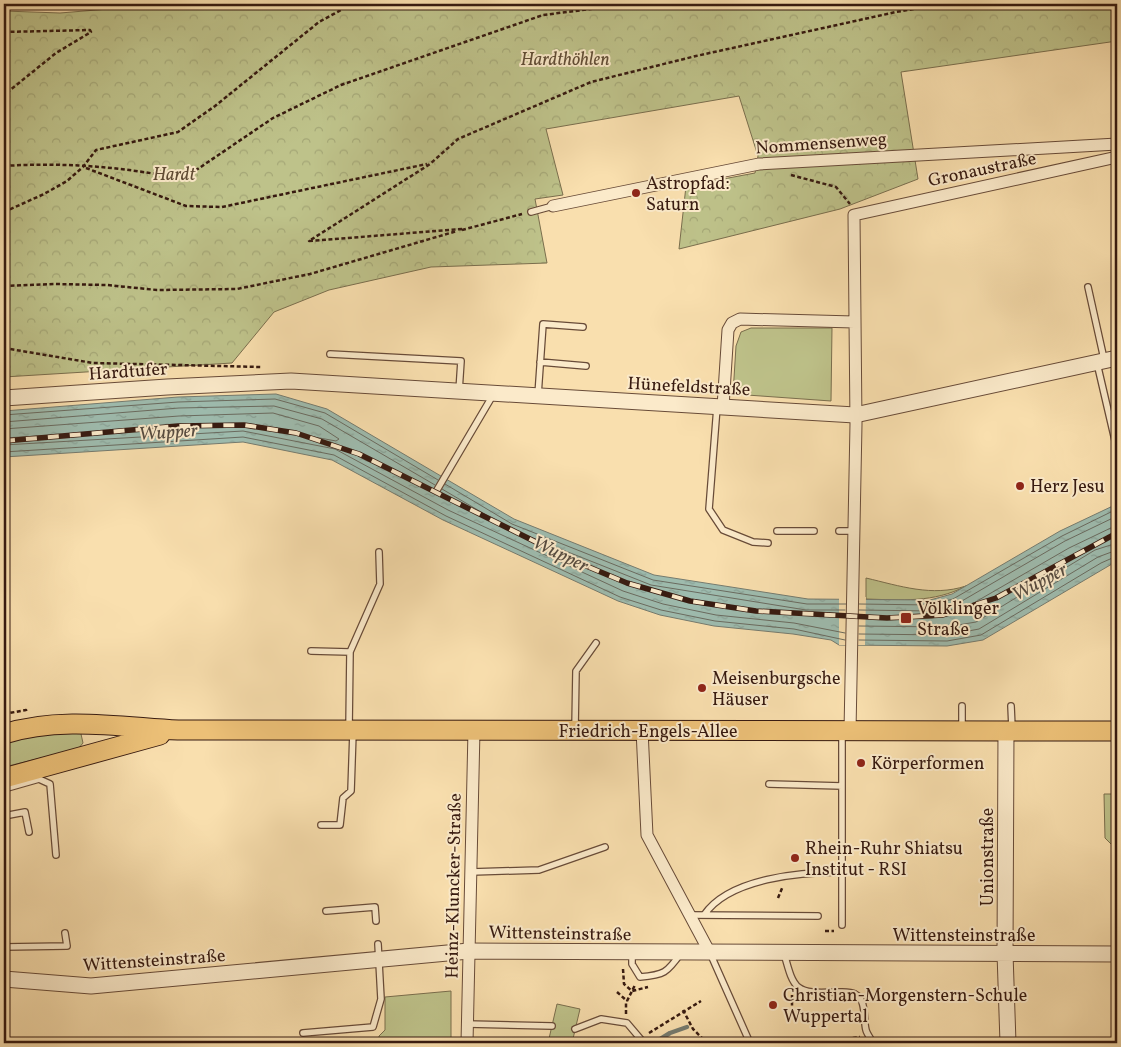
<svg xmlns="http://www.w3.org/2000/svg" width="1121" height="1047" font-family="Vollkorn,serif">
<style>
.green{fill:#bec28a;stroke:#7a6e4d}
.forest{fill:url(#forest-crowns);stroke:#7a6e4d}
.water{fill:url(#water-ripples);stroke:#757b6f}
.pier{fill:#f9dfae}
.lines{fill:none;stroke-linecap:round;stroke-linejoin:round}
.shore{stroke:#6a6b60;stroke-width:1}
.stream{stroke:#757b6f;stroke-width:4.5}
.service-casing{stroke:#684b38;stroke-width:8}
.minor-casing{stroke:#684b38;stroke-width:13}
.tertiary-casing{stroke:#684b38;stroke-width:17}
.primary-casing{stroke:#371a10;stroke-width:21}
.path{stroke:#371a10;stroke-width:2.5;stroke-dasharray:4 2.5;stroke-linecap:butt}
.service{stroke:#fbeaca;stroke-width:5.5}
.minor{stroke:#fbeaca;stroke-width:11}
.tertiary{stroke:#fbeaca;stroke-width:15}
.primary{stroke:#ecc077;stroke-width:19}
.rail-casing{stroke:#371a10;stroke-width:5.5}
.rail{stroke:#fbeaca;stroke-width:4;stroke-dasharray:11;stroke-linecap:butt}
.poi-dot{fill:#8f2418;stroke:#fbeaca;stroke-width:2}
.labels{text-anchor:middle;stroke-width:4;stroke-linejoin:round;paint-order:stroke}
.park-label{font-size:18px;font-style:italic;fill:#604c35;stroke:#fbeaca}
.street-label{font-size:18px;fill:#371a10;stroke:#fbeaca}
.poi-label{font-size:18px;fill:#371a10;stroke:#fbeaca;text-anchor:start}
.water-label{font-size:19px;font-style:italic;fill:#564b40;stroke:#fbeaca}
</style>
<defs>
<pattern id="forest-crowns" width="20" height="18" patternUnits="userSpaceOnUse" patternTransform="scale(1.25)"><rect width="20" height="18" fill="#bec28a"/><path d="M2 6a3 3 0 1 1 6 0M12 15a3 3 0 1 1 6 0" fill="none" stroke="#a4a676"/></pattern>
<pattern id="water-ripples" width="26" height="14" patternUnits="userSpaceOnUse" patternTransform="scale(1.25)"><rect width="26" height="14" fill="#9ebcaf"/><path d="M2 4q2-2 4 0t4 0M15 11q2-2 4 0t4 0" fill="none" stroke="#89a196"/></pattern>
</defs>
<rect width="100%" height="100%" fill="#f9dfae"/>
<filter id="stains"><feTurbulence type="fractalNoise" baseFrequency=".004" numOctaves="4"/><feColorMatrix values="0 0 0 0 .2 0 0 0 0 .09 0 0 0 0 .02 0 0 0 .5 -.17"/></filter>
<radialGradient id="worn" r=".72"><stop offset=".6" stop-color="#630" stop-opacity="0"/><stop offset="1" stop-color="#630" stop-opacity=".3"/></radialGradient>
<path class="green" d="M751,328H832L831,401L733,394L736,346L741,332Z
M866,578C900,586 932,597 966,586C934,603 901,600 866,599Z
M78,731L81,734L83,743L78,749L4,767V743L27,737Z
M1104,794H1117V847H1114L1105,838Z
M451,991V1043H379V1036L385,1030V997Z
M557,1004L580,1009L572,1043H548Z"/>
<path class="forest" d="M169,4H1117V41L901,72L918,179L840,209L679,249L686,186L755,173L758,156L739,96L546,129L563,195L535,199L547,263L431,267L329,290L274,312L232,363L4,377V11L60,13Z"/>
<path class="water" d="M276,394L327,409L514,519L654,575L808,599L930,600L952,594L1060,531L1117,504V561L983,640L947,646L839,645L831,640L793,634L714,626L660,615L618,601L443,520L332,460L243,442L4,457V411L178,397Z"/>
<path class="pier" d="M839,597H866L865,645H839Z"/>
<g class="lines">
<path class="shore" d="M4,415L178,402L275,399L325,413L438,480
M4,422L179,408L274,406L322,419L435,485
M4,429L179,416L273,413L319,426L339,439L336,441L243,424L4,438
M4,445L243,431L335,449L448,510L623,591L663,604L716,615L794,623L845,633
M4,452L243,437L334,455L446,516L620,597L661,610L715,621L794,629L845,640
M445,484L512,524L653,580L807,604H846
M442,489L510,529L651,585L806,610H845
M859,604L931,605L953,599L1062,536L1117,509
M859,610L931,611L955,605L1065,541L1117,516
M859,618H932L958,612L1069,548L1117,525
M859,626L946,627L976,622L1095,550L1117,543
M859,634L947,635L979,629L1098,557L1117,550
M859,640L947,641L981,635L1101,563L1117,556"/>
<path class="stream" d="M654,1043L670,1033L687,1027"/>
<g class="service-casing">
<path id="service" d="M531,212L553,206
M1088,287L1104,359
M330,354L461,361L459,391
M540,362L586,366
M1097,363L1117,449
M538,395L543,324L583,327
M717,407L709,509L723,530L753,542L768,543
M437,490L493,395
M777,531H814
M839,531H854
M311,651L350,652L349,728
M350,652L380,584L379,552
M962,706V729
M1011,706L1012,728
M575,728L576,671L596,643
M842,733V925
M769,784L842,786
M4,789L39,779L50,784L56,855
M4,816L25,812L29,832
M321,825H340L343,798L351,791L353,732
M471,872L539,870L605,847
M326,911L375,907L376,921
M691,915L818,916
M704,915C729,878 801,872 842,872
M4,947L67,946L65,933
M632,952V964L640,977C664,975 667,973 681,953
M710,953L750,1043
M784,953C794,991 796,994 836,992C842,992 850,991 855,994C867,1000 863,1019 866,1030C867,1034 871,1039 873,1043
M467,1024L552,1026
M575,1029L601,1019L627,1023L644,1043
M303,1033L373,1027L381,999L378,944"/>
</g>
<g class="minor-casing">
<path id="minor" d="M553,206L759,164L1117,144
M723,407L728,330L732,323L740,319L854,322
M642,730L647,835L710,953
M850,731L856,424L854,215L1117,157
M467,1043L474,730"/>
</g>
<g class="tertiary-casing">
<path id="tertiary" d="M4,398L167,387L291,381L855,415L1117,358
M1006,730L1005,953L1008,1043
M4,979L91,986L469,951L1117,954"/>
</g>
<g class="primary-casing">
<path id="primary" d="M4,734C59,716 122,727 178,730L1117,731
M4,778L160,735"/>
</g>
<path class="path" d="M4,32L90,30L91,32L56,53L4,95
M4,166C64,162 124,167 183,179L273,118L341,85L543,15L631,4
M86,168L186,206L222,207L427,164
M791,175L836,187L850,204
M4,212L44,194L67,181L83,167L96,150L178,132L215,106L319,22L352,4
M462,229L309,241L430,164L458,139L591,82L696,56L896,12L944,4
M462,230L522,214
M4,286L55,284L107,285L157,290L237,289L310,274L457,231
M4,348L93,363L261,367
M4,714L26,710L27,713
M778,898L783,886
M825,931H834
M623,969L624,984L632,991L648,987
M617,992L627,1001
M792,995V1016
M683,1010L693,1029L707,1043
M626,1014V1003L635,985
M649,1033L701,1001
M827,1041L860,1037"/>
<use href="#service" class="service"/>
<use href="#minor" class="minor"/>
<use href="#tertiary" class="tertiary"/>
<use href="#primary" class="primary"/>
<g class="rail-casing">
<path id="rail" d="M4,441L178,426L244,425L296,433L359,454L572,560L627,583L690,601L756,611L887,618L943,615L996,598L1117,533"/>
</g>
<use href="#rail" class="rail"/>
</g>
<g class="poi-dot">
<circle cx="636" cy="193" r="5"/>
<circle cx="1020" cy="486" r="5"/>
<rect x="900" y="612" width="12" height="12" rx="2.5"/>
<circle cx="702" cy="688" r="5"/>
<circle cx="861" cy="763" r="5"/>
<circle cx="795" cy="858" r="5"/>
<circle cx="773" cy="1005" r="5"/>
</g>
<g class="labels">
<g class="park-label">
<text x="565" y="65">Hardthöhlen</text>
<text x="174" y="180">Hardt</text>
</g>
<g class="street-label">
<text transform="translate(821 143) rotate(-4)" y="6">Nommensenweg</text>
<text transform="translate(982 169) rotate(-12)" y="6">Gronaustraße</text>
<text transform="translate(128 371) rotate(-4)" y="6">Hardtufer</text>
<text transform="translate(689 386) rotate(3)" y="6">Hünefeldstraße</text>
<text x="648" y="737">Friedrich-Engels-Allee</text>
<text transform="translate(987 857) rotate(-90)" y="6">Unionstraße</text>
<text transform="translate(453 886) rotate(-89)" y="6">Heinz-Kluncker-Straße</text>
<text transform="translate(560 933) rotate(1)" y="6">Wittensteinstraße</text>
<text x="964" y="941">Wittensteinstraße</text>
<text transform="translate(154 960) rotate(-4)" y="6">Wittensteinstraße</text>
</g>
<g class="poi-label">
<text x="646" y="189">Astropfad:<tspan x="646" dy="21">Saturn</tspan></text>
<text x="1030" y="492">Herz Jesu</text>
<text x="917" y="614">Völklinger<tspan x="917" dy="21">Straße</tspan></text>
<text x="712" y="684">Meisenburgsche<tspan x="712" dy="21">Häuser</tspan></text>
<text x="871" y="769">Körperformen</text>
<text x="805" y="854">Rhein-Ruhr Shiatsu<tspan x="805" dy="21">Institut - RSI</tspan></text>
<text x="783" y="1001">Christian-Morgenstern-Schule<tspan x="783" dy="21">Wuppertal</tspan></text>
</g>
<g class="water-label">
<text transform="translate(168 431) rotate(-4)" y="7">Wupper</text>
<text transform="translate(561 553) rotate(26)" y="7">Wupper</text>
<text transform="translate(1039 581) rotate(-28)" y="7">Wupper</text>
</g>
</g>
<rect width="1121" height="1047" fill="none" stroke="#f9dfae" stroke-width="20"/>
<rect x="5" y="5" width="1111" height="1037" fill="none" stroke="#371a10" stroke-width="2.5"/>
<rect x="10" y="10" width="1101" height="1027" fill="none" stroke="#371a10"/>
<rect width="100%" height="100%" filter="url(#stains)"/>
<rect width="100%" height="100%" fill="url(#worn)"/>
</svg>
